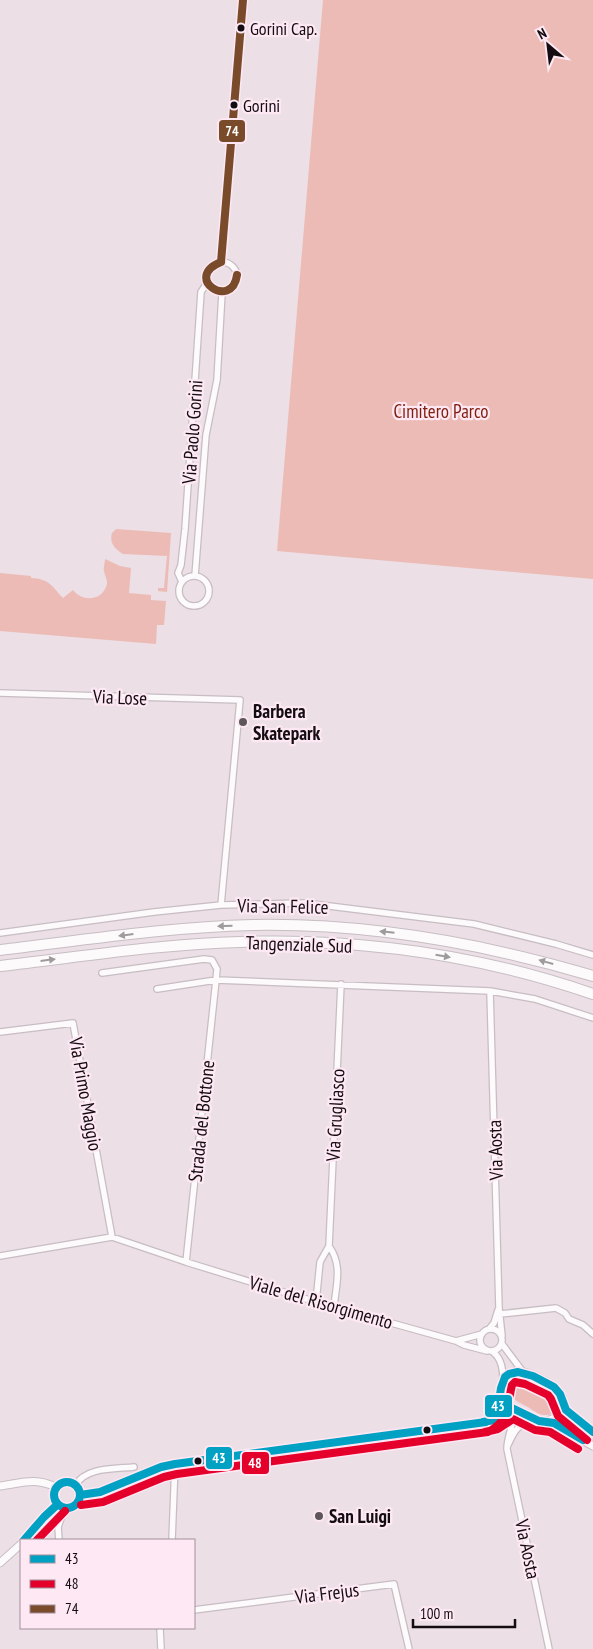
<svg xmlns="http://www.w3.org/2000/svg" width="593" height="1649" font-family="'PT Sans Narrow',sans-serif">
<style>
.green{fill:#ecbbb5}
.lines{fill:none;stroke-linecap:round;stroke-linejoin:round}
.minor-casing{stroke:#c7bdc3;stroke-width:8}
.tertiary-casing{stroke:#c7bdc3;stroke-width:9}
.motorway-casing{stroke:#c7bdc3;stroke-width:12}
.minor{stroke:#fcfafb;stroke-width:5.5}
.tertiary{stroke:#fcfafb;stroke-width:7}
.motorway{stroke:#fcfafb;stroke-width:10}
.bus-1-casing{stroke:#fee8f4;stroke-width:11}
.bus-2-casing{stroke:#fee8f4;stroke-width:11}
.bus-3-casing{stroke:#fee8f4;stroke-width:11}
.bus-1{stroke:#01a1c4;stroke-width:8}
.bus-2{stroke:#e4002b;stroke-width:8}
.bus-3{stroke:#7a4b2a;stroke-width:8}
.oneway{fill:#9f9b9d}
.bus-dot{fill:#130c10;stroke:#fee8f4;stroke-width:2}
.poi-dot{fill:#5f565b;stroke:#fee8f4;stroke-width:2}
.labels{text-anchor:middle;stroke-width:4.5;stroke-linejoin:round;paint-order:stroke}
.bus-label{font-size:18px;fill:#130c10;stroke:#fee8f4;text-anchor:start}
.park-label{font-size:19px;fill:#801c0c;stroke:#fee8f4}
.street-label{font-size:19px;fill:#130c10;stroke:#fee8f4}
.poi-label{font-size:19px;font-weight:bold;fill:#130c10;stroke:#fee8f4;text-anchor:start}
.line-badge{stroke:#fee8f4;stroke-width:2}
.badge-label{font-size:14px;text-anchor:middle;font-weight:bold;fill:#fff}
</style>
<rect width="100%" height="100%" fill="#ecdfe6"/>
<path class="green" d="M323,0H593V579L277,551Z
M116,529L171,533L167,592L158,591V588H164L167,556L123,554C115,549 109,543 112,533Z
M105,559L120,566L131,568L129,593L151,595V600L166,601L164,625H157L156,644L0,631V573L31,576V578C49,579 51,585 63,598L73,590C81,601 100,602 106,587C109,581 105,577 104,571C103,568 105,563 105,559Z
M515,1377C525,1376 552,1390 557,1399L556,1409C553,1412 551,1415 546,1415C540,1416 533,1410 528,1407C516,1401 494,1390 515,1377Z"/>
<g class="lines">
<g class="minor-casing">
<path id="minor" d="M207 277a15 15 0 1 1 30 0a15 15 0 1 1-30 0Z
M221,262L243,0
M179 591a15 15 0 1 1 30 0a15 15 0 1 1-30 0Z
M195,576L206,435L217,380L222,293
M182,582L178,573L181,565L185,529L201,292L207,283
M0,693L240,700L221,905
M0,933L154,912L221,905L305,903L474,924L556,944L593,955
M102,973L204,959L212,960L217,969L216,980L186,1262
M157,989L216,980L490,991L535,999L593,1018
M490,991L499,1308L502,1336
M0,1032L73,1023L112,1237
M0,1256L112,1237L186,1262L316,1302L456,1341L464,1345L487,1351
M316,1302L320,1262L329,1246
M334,1307C336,1284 343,1266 329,1246L341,984
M500,1314L556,1308L565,1313L569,1319L583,1325L593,1334
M480 1340a11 11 0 1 1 22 0a11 11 0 1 1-22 0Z
M489,1329L494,1323L498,1310
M456,1341L482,1334
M502,1344L523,1372
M493,1352C502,1359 503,1370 503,1382
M514,1409C515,1423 507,1435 507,1449L549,1649
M508,1445C515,1429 518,1425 534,1420
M76,1485C85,1467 115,1469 134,1467
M59,1540L58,1527L65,1507
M172,1540L175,1464
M194,1610L394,1584L409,1649
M160,1628L161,1649"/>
</g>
<g class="tertiary-casing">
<path id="tertiary" d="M518,1371C531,1373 547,1381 556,1389C570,1400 561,1417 547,1421C539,1423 532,1418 525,1415C512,1408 495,1399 503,1381C506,1375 512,1372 518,1371Z
M563,1406L572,1416L593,1432
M488,1420L496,1412L502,1395
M548,1421L593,1446
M54 1495a13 13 0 1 1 26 0a13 13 0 1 1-26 0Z
M0,1486C23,1483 34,1477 56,1487
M80,1495L100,1492L161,1467L175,1464L486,1422L494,1420L512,1408
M24,1540L44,1517L58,1504
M0,1563L21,1544"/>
</g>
<g class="motorway-casing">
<path id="motorway" d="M0,950C84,940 168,927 253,925C369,923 482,943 593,976
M0,966C80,957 160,944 240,942C359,938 480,955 593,994"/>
</g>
<use href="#minor" class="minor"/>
<use href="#tertiary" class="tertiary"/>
<use href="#motorway" class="motorway"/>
<g class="bus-1-casing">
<path id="bus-1" d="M483,1422L494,1420L512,1408L539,1421L554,1423L583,1440
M54 1495a13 13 0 1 1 26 0a13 13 0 1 1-26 0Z
M80,1495L100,1492L161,1467L175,1464L486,1422L498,1408L501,1388L505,1377L509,1374L518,1372L533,1376L554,1387L560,1394L566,1410L593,1432
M24,1540L44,1517L58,1504"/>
</g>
<g class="bus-2-casing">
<path id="bus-2" d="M485,1432L498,1429L513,1419L535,1430L550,1432L578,1449
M81,1505L103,1502L164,1477L177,1474L488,1432C510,1421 507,1405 512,1385L515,1382L525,1384L548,1395L551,1399L558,1416L587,1440
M37,1540L65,1511"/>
</g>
<g class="bus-3-casing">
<path id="bus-3" d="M221,262L243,0
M221,262C182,278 232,311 237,275"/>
</g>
<use href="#bus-1" class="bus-1"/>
<use href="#bus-2" class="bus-2"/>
<use href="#bus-3" class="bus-3"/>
</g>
<defs><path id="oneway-solid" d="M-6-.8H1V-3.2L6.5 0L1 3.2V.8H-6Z" transform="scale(1.25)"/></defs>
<g class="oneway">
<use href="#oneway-solid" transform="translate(225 926) rotate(178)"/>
<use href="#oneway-solid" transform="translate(387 932) rotate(-174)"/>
<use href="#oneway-solid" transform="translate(126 935) rotate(173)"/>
<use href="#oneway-solid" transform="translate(443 956) rotate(10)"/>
<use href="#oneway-solid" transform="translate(48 960) rotate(-7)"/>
<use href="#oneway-solid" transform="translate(546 962) rotate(-164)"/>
</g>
<g class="bus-dot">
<circle cx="241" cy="28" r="4.5"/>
<circle cx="234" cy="105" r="4.5"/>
<circle cx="427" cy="1430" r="4.5"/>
<circle cx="198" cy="1461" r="4.5"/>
</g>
<g class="poi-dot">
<circle cx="243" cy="722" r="5"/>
<circle cx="319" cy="1516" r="5"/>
</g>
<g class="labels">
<g class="bus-label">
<text x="250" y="35">Gorini Cap.</text>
<text x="243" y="112">Gorini</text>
</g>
<g class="park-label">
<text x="441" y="418">Cimitero Parco</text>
</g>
<g class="street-label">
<text transform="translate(192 432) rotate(-86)" y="7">Via Paolo Gorini</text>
<text transform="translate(120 697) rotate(2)" y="7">Via Lose</text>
<text transform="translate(283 906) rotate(1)" y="7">Via San Felice</text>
<text transform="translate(299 944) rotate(2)" y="7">Tangenziale Sud</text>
<text transform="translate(86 1094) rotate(80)" y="7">Via Primo Maggio</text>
<text transform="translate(335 1115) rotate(-87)" y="7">Via Grugliasco</text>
<text transform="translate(201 1121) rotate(-84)" y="7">Strada del Bottone</text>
<text transform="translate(495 1150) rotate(-92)" y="7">Via Aosta</text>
<text transform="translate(321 1302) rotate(16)" y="7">Viale del Risorgimento</text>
<text transform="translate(528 1549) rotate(78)" y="7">Via Aosta</text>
<text transform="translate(327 1593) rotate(-7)" y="7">Via Frejus</text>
</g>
<g class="poi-label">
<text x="253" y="718">Barbera<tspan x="253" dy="22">Skatepark</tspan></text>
<text x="329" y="1523">San Luigi</text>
</g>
</g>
<g class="line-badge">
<rect x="218" y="119" width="28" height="24" rx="5" fill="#7a4b2a"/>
<rect x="484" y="1394" width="29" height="24" rx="5" fill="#01a1c4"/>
<rect x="205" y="1446" width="28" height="24" rx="5" fill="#01a1c4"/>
<rect x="241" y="1451" width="29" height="24" rx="5" fill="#e4002b"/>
</g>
<g class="badge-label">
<text x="232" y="136">74</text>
<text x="498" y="1411">43</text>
<text x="219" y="1463">43</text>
<text x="255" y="1468">48</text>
</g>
<rect x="20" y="1539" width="175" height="90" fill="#fee8f4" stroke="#a09099"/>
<rect x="30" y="1555" width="25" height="8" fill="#01a1c4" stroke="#a09099"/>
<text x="65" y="1564" font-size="15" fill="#130c10">43</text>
<rect x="30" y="1580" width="25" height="8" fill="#e4002b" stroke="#a09099"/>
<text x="65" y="1589" font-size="15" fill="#130c10">48</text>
<rect x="30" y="1605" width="25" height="8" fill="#7a4b2a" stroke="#a09099"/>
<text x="65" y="1614" font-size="15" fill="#130c10">74</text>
<g transform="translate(548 45) rotate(332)" stroke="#fee8f4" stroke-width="4" paint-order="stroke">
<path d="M0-4L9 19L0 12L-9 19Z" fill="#130c10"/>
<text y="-8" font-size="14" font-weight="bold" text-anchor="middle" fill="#130c10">N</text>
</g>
<path d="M413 1619v8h102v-8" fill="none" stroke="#130c10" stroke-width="2.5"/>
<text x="420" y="1619" font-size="15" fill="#130c10" stroke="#fee8f4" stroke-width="4" paint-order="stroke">100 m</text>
</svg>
